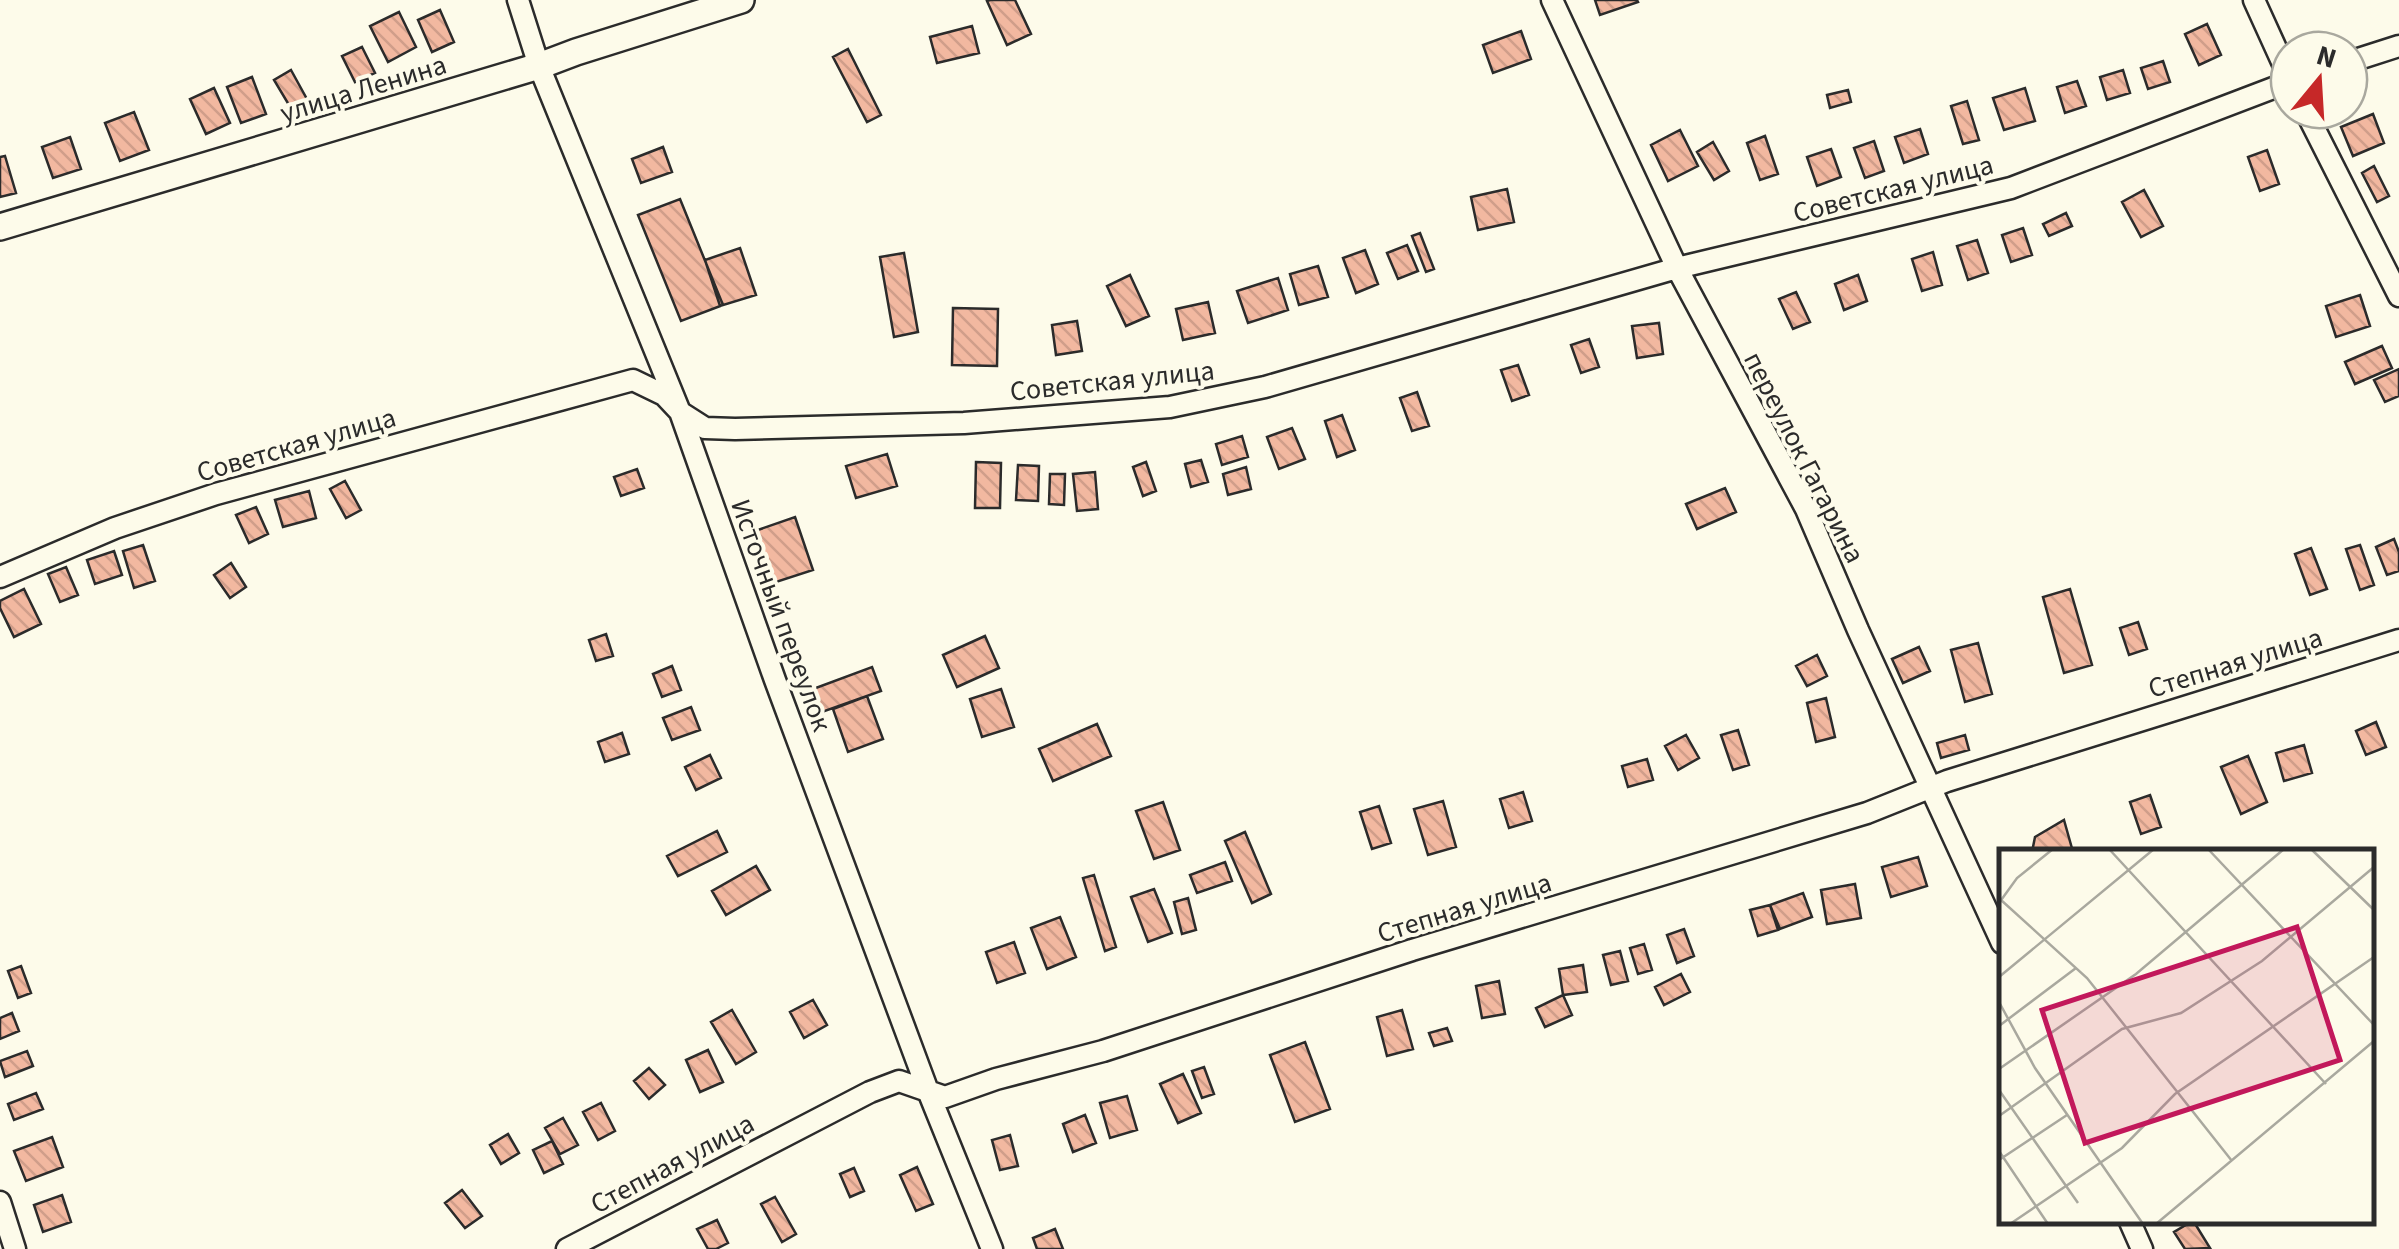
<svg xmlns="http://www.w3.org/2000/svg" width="2399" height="1249" font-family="'Source Sans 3',sans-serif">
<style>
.building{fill:url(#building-back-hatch);stroke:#2b2b2b;stroke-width:2.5}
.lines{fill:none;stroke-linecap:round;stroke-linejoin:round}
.minor-casing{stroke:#2b2b2b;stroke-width:25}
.tertiary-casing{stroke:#2b2b2b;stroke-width:30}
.minor{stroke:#fdfbea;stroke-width:20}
.tertiary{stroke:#fdfbea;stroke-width:25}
.labels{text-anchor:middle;stroke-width:8;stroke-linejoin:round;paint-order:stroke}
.street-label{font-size:28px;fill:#2b2b2b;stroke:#fdfbea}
.inset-road{fill:none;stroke:#a9a89e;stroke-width:2.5}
.view{fill:#c2185b;fill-opacity:0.15;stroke:#c2185b;stroke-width:5}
.inset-edge{fill:none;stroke:#2b2b2b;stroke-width:5}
</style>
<defs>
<pattern id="building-back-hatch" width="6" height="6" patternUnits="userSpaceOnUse" patternTransform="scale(2.5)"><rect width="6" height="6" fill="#f2b8a0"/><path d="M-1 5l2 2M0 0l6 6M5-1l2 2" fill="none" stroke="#d09e8a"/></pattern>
</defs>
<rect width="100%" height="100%" fill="#fdfbea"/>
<path class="building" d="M990,0H1015L1031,34L1007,45L987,1Z
M1595,0H1637L1638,2L1600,15Z
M440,10L454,42L432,52L418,20Z
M399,12L416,47L388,62L370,26Z
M2207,24L2221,55L2199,65L2185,34Z
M972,26L979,53L937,63L930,37Z
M1521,31L1531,59L1493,73L1483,45Z
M362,47L375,73L355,82L342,56Z
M848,49L881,115L867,122L833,57Z
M2163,61L2170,82L2148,89L2141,68Z
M291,70L308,101L292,110L274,80Z
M2123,70L2130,93L2107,100L2100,77Z
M252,77L266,114L241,123L227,87Z
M2077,81L2086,106L2065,113L2057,87Z
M214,88L230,123L206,134L190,99Z
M2025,88L2035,121L2004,130L1993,98Z
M1848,90L1851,102L1830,108L1827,95Z
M1967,101L1979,140L1963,144L1951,106Z
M134,112L149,150L120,161L105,123Z
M2373,114L2384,143L2353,156L2341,127Z
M1920,129L1928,154L1904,163L1895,137Z
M1680,130L1698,166L1668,181L1651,145Z
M1765,136L1778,174L1760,180L1747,143Z
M70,137L81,169L53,178L42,147Z
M1874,141L1884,171L1865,178L1854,148Z
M1713,142L1729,171L1714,180L1697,152Z
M663,147L672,172L641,183L632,159Z
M1831,149L1841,177L1817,186L1807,157Z
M2267,150L2279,184L2260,191L2248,157Z
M5,156L16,193L0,197V157Z
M2374,166L2389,196L2377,202L2362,173Z
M1507,189L1514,222L1478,230L1471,197Z
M2144,190L2163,226L2141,237L2122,202Z
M680,199L723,305L681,321L638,215Z
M2066,213L2072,226L2049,236L2043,224Z
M2023,228L2032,255L2011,262L2002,235Z
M1420,233L1434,269L1426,272L1412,236Z
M1977,240L1988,273L1968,280L1957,246Z
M1407,245L1418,271L1398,279L1387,253Z
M740,248L756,295L720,306L705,260Z
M1365,250L1378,284L1356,293L1343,258Z
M1933,252L1942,285L1922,291L1912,259Z
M904,253L918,332L894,337L880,257Z
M1318,266L1328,297L1299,305L1290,274Z
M1130,275L1149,316L1126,326L1107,286Z
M1858,275L1867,301L1844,310L1835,284Z
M1278,278L1288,310L1248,323L1237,291Z
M1796,292L1810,322L1793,329L1779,299Z
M2360,295L2370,326L2336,337L2326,306Z
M1208,302L1215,333L1183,340L1176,309Z
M953,308L998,309L997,366L952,365Z
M1077,321L1082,351L1056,355L1052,325Z
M1659,323L1663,354L1637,358L1632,326Z
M1589,339L1599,367L1581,373L1571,345Z
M2382,346L2392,368L2355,384L2345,362Z
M1518,365L1529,395L1512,401L1501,370Z
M2399,369V396L2385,402L2374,380Z
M1417,392L1429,426L1412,431L1400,398Z
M1342,415L1355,450L1337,457L1325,421Z
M1292,428L1305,459L1279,469L1267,437Z
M1242,436L1248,457L1222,465L1216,444Z
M887,454L897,486L856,498L846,466Z
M1201,460L1208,482L1191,487L1185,464Z
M976,462L1001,463L1000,508H975Z
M1146,462L1156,491L1143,496L1133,467Z
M1018,465L1039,466L1038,501L1016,500Z
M1246,467L1251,489L1228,495L1223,474Z
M637,469L644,488L621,496L614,477Z
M1095,472L1098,509L1077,511L1073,474Z
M1050,474H1065L1064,505L1049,504Z
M345,481L361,510L346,518L330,489Z
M1725,488L1736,512L1697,529L1686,504Z
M309,491L316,518L283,527L275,500Z
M256,507L268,534L249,543L236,515Z
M795,517L813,570L773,583L755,531Z
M2394,539L2399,552V571L2387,575L2376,547Z
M143,545L155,581L134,588L123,551Z
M2360,545L2374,585L2360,590L2346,549Z
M2311,548L2327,589L2310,595L2295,554Z
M114,551L122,575L95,584L87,560Z
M231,563L246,587L230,598L214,575Z
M66,567L78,595L60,602L48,574Z
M24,589L41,624L14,637L0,608V601Z
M2070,589L2092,665L2064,673L2043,597Z
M2138,622L2147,649L2129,655L2120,628Z
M606,634L613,656L596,661L589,640Z
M985,636L999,668L957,687L943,655Z
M1978,643L1992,694L1965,702L1951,650Z
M1919,647L1930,671L1903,683L1892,659Z
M1817,655L1827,676L1807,686L1796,666Z
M672,666L681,690L662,697L653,674Z
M872,667L881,691L822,712L813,689Z
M1001,689L1014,727L982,737L970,699Z
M867,696L883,739L848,752L833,709Z
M1826,698L1835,737L1816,742L1807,703Z
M691,707L700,730L672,740L663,718Z
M2376,722L2386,747L2366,755L2356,731Z
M1097,724L1111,756L1053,781L1039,749Z
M1738,730L1749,765L1733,770L1721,735Z
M622,733L629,754L605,762L598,742Z
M1686,735L1699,758L1678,770L1665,746Z
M1965,735L1969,750L1941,758L1937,743Z
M2304,745L2312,773L2284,781L2276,753Z
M710,755L721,778L696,790L685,767Z
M2248,756L2267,802L2241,814L2221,767Z
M1647,759L1653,780L1628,787L1622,766Z
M1523,792L1532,821L1509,828L1500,799Z
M2150,795L2161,827L2141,834L2130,802Z
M1443,801L1456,847L1428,855L1414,809Z
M1163,802L1180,850L1154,859L1136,811Z
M1379,806L1391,843L1372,849L1360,812Z
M2064,820L2073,852H2032L2035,837Z
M717,831L727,852L678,876L667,856Z
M1245,832L1271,894L1252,903L1225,841Z
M1918,857L1927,886L1891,897L1882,867Z
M1225,862L1232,881L1197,893L1190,875Z
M756,866L770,890L726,915L712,891Z
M1094,875L1116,947L1105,951L1083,878Z
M1855,884L1861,918L1827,924L1821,890Z
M1154,889L1172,933L1148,942L1131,897Z
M1803,893L1812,917L1780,929L1770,905Z
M1188,898L1196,930L1182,934L1174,902Z
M1770,905L1778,930L1758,936L1750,910Z
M1060,917L1076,957L1047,969L1031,928Z
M1684,929L1694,956L1677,963L1667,935Z
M1014,942L1025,973L997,983L986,952Z
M1644,944L1652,970L1638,974L1630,948Z
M1620,951L1628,981L1611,985L1603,955Z
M1583,965L1587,992L1563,995L1559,969Z
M21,966L31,993L18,998L8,971Z
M1681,974L1690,992L1664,1005L1655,987Z
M1499,981L1505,1014L1482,1018L1476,986Z
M1563,995L1572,1015L1545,1027L1536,1008Z
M813,1000L827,1025L804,1038L790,1012Z
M732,1010L756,1052L736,1064L711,1022Z
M1402,1010L1413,1049L1387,1056L1377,1017Z
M12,1013L19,1031L0,1039V1018Z
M1447,1028L1452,1041L1434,1046L1429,1033Z
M1305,1042L1330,1109L1295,1122L1270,1055Z
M708,1050L723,1082L700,1092L686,1060Z
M27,1051L33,1066L5,1077L0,1061Z
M1204,1067L1214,1094L1202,1098L1192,1071Z
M649,1068L665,1085L649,1099L634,1081Z
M1183,1074L1201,1113L1178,1123L1160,1084Z
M36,1093L43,1109L14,1120L8,1104Z
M1127,1096L1137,1130L1110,1138L1100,1103Z
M601,1103L615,1131L598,1140L583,1112Z
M1085,1115L1096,1143L1073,1152L1063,1124Z
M563,1118L578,1145L560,1154L545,1128Z
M508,1134L519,1153L501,1164L490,1145Z
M1010,1135L1018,1166L1000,1170L992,1140Z
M52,1137L63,1167L26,1181L14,1151Z
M552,1141L563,1164L544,1173L533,1150Z
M917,1167L933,1204L916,1211L900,1175Z
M854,1168L864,1191L850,1197L840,1174Z
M462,1190L482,1216L465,1228L445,1203Z
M62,1195L71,1222L43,1232L34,1205Z
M775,1197L796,1234L782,1242L761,1204Z
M717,1220L728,1243L716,1249H708L697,1229Z
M2191,1222H2194L2210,1248L2185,1249L2174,1232Z
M1055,1229L1063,1249H1037L1033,1238Z"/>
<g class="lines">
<g class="minor-casing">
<path id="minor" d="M518,0L539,66L680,412L775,680L928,1091L992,1249
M1552,0L1677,268L1806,509L1858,630L2002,943
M2254,0L2289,77
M2349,62L2399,46
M2305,110L2399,296
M0,577L115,528L216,494L633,380L664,395L680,412L705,428L735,429L964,423L1170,407L1265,387L1677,268L2011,188L2289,82
M0,1202L15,1249
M2130,1222L2142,1249
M567,1249L870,1092L899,1081L945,1097L996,1079L1103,1051L1412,950L1867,813L1947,781L2399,640"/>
</g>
<g class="tertiary-casing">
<path id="tertiary" d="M0,227L539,66L576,52L741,0"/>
</g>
<use href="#minor" class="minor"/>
<use href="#tertiary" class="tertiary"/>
</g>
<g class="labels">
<g class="street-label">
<text transform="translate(363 88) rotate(-17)" y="10">улица Ленина</text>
<text transform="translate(1893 188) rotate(-14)" y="10">Советская улица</text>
<text transform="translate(1112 380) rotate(-6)" y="10">Советская улица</text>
<text transform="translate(296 444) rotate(-16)" y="10">Советская улица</text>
<text transform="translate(1805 457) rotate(63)" y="10">переулок Гагарина</text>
<text transform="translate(782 615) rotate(70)" y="10">Источный переулок</text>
<text transform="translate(2235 662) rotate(-17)" y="10">Степная улица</text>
<text transform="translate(1464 907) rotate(-17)" y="10">Степная улица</text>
<text transform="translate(672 1163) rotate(-28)" y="10">Степная улица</text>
</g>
</g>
<g transform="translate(1999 849)">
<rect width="375" height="375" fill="#fdfbea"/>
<path class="inset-road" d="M110,0L327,235M209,0L375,176M312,0L375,61M2,51L88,129L233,312M0,54L18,29L54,0M0,128L155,0M0,153L36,219L144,375M0,177L77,119M0,220L137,125L285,0M0,241L79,354M0,267L123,180L182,164L263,112L375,18M0,302L49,375M0,311L68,266M11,375L123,299L176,245L375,108M157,375L375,192"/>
<path class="view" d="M298,78L341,211L86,294L43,161Z"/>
<rect width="375" height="375" class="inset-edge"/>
</g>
<g transform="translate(2319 80) rotate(18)"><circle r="48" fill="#fdfbea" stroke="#a9a89e" stroke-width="2.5"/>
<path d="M0-8L18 38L0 25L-18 38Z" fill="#c62828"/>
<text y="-15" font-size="28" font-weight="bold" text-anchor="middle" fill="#2b2b2b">N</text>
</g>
</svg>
